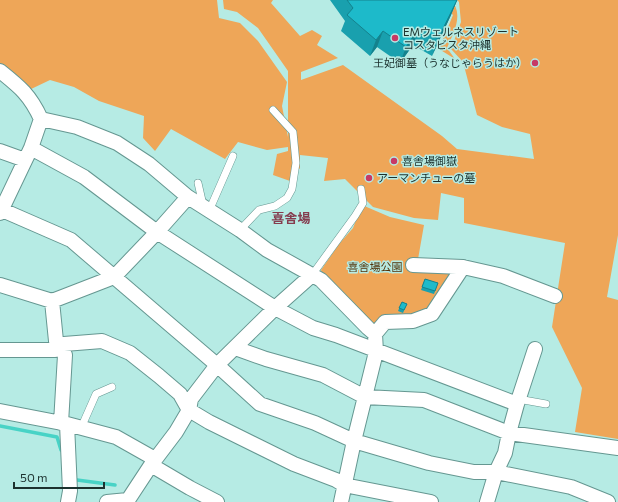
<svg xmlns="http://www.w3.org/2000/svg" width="618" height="502" font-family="Commissioner,'Noto Sans JP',sans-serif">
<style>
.green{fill:#eea658}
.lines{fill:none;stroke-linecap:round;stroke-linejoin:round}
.stream{stroke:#48d3c6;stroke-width:3.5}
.lane-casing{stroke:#659791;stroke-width:8}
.street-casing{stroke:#659791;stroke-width:16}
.lane{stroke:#fff;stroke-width:7}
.street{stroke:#fff;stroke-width:14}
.wall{fill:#19a0ae}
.shaded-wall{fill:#14828d}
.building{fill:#1dbaca;stroke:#14828d}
.poi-dot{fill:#c73965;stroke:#b6ebe4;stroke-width:1.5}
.labels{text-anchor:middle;stroke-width:3;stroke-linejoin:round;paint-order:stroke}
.poi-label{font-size:11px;fill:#1c312e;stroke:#b6ebe4;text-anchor:start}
.park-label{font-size:11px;fill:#533208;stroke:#b6ebe4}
.quarter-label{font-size:13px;font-weight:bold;fill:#853d4f;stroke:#b6ebe4}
</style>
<rect width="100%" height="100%" fill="#b6ebe4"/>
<path class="green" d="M0,0H217L219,18L240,23L258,41L287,82L282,106L288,137V71L258,28L237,12L224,9L223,0H273L271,3L300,36L312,30L322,36L317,45L338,58L301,72V84V80L343,65L442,136L457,149L534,159L530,134L502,127L477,115L463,62L451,49L461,22L459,2L457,0H618V235L607,297L618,300V439L575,432L582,388L552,327L565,243L464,223V198L441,193L438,220L414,218L373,207L345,179L324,181L328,158L300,155V168L290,181L273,175L277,154L288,151V147L267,150L238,142L225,159L171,129L155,151L143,138L144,116L99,101L74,87L50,80L29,90L0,67Z
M451,0C464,14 454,32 447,48L455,59L439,49L453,15L447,9Z
M362,205L390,217L424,225L417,265L452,274L428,311L372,324L323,276L321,270L339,244L353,228Z"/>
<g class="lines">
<path class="stream" d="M0,426L57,437L61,450
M77,480L115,485"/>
<g class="lane-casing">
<path id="lane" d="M198,183L203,205
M209,211L233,156
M240,230L259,210L275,206L287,198L292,189L296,163L293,132L273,110
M312,275L355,216L363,203L361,189
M518,399L546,404
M81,428L96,394L112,387"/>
</g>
<g class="street-casing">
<path id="street" d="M0,71C20,87 30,95 41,119L31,148L0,213
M41,119L77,127L117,143L149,164L188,197L240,230L267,250L321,280L368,328L375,334
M31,148L84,177L157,232L275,308L313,328L336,335L517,404L509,433L505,453L496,472L487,502
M0,151L25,160
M0,209L71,240L217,365L260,404L315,423L354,441L429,463L474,472H496L571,487L608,502
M463,267L503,276L555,296
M0,285L52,301L114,277L157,232L188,197
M52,301L56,341L65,355L61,423
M235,348L266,359L323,375L365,397L424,400L509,433L618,448
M0,350H55L64,344L102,341L130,353L159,376L180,394L189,410L209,422L294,464L336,480L344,485L431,502
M517,404L535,349
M0,411L67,424L70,491L68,502
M67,424L116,437L155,459
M151,465L190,488L217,502
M107,502L128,500L151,465L176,432L189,410L191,399L217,365L275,308L312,275
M341,502L354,441L376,352L375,334L385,322L413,321L432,314L463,267L413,265"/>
</g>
<use href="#lane" class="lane"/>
<use href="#street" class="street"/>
</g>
<path class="wall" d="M330,0H457L451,15L432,56L413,45L400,63L377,47L370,56L341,31L345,21Z
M425,279L438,283L434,294L421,290Z
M402,302L407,304L403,313L398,311Z"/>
<path class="shaded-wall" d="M457,0L451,15L432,56L438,39Z
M419,28L413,45L400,63L406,47Z
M383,31L377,47L370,56L376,40Z"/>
<path class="building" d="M347,0H457L438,39L419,28L406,47L383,31L376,40L347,15L353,8Z
M425,279L438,283L435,291L422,287Z
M402,302L407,304L404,310L399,308Z"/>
<g class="poi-dot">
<circle cx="395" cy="38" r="4"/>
<circle cx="535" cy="63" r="4"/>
<circle cx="394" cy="161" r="4"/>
<circle cx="369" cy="178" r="4"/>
</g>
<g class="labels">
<g class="poi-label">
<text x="403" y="36">EMウェルネスリゾート<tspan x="403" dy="13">コスタビスタ沖縄</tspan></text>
<text x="527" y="67" text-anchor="end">王妃御墓（うなじゃらうはか）</text>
<text x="402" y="165">喜舎場御嶽</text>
<text x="377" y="182">アーマンチューの墓</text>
</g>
<g class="park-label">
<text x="375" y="271">喜舎場公園</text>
</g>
<g class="quarter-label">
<text x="291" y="223">喜舎場</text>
</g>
</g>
<path d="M14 482v6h90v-6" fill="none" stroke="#1c312e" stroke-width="2"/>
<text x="20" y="482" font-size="12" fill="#1c312e" stroke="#b6ebe4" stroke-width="3" paint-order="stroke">50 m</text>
</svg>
